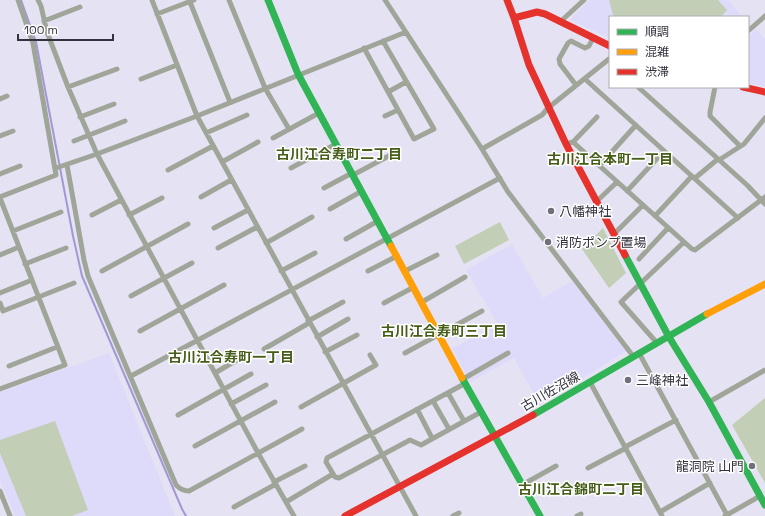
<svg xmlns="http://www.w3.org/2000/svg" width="765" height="516" font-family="'Space Grotesk','Noto Sans JP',sans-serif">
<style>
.built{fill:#dedaf9}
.green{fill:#c2ceb6}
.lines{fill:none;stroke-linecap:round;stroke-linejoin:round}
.stream{stroke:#a298d3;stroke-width:2}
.street{stroke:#9fa699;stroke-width:5}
.fast{stroke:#30b455;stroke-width:7}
.slow{stroke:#ff9f0a;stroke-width:7}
.jam{stroke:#e5322d;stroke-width:7}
.poi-dot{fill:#716f7d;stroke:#fff;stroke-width:1.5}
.labels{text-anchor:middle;stroke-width:3;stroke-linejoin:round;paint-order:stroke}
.poi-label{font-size:13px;fill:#32313e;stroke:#fff;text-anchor:start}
.street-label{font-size:13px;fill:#32313e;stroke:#fff}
.neighbourhood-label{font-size:14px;font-weight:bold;fill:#455d17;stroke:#fff}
</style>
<rect width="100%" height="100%" fill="#e5e3f3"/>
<path class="built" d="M589,0H728L743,17H610V38L570,20Z
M756,29L765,39V87L748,83V36Z
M512,244L543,298L572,281L626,351L540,405L514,358L470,382L452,348L498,325L466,270Z
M109,353L175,516H15L0,481V392Z"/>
<path class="green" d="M609,0H718L727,10L721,17H616L613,15Z
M500,222L509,240L464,264L455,246Z
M603,228L626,273L609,288L582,249Z
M765,398V483L732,425Z
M55,421L88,510L72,516H26L0,453V440Z"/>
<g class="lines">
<path class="stream" d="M21,0L36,42L73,236L82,276L182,509L186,516"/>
<path class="street" d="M38,0L41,6L47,32L68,87L97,154L258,453L294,516
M152,0L197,116L416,516
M229,0L265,88L289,129
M385,0L482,149L508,192L633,356
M190,2L230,102
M157,14L194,0
M44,21L80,7
M560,22L584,0
M748,31L765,16
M364,48L414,139L434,129L383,41
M141,79L177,65
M585,79L738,218
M576,85L560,64L559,59L568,43L571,41L585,48L589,46L593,38
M68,87L117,69
M638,87L747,185L765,204
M715,87L710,112V116L740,146
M388,92L406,82
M0,99L7,96
M385,116L398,110
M80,117L114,104
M206,133L247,115
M0,136L13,131
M273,138L319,113
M74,141L125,121
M573,142L597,117
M566,144L573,142L692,249L695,250L765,197
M482,149L542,115L548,108L609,59
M719,160L744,144L765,118
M222,162L258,142
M67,165L84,260L88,276L176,485C180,489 183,491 189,491L302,429
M600,165L636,125
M56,168L97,154L197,116L406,32
M291,168L336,144
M168,170L213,146
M0,174L20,166
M353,175L398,151
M695,178L718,159
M324,188L352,173
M627,191L664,151
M0,197L56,175L33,43L18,0
M201,197L231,180
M0,198L65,365L0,389
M596,202L617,182
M330,209L362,191
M92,215L121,200
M129,215L162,198
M655,216L692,176
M214,228L248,210
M13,231L61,212
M614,234L643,205
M346,239L378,221
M266,243L312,217
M218,248L257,227
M0,255L19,247
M639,259L668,228
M25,264L66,248
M102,271L188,224
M281,271L315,253
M368,271L397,256
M405,271L437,255
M0,293L32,280
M131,296L192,263
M422,302L465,277
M0,303L3,311L74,283
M384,303L414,287
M308,321L343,302
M140,331L224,285
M317,337L348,319
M657,343L621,302L684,242
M264,349L309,323
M325,352L357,335
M405,353L482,311
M639,353L727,515
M9,366L57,347
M215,373L247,354
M131,376L500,178
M463,379L508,353
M590,382L662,516
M466,383L327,458L326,462L335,477L339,478L410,440L421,445L481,412
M448,393L464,421
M433,401L449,429
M709,402L765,370
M231,404L266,385
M301,407L376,365L370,355
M417,409L432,438
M178,415L251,374
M195,446L275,402
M625,447L676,420
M588,468L626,448
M274,482L305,466
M522,485L556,466
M0,491L10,516
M286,502L333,474
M234,507L276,484
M660,512L710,483
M453,516L459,513
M577,516L581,514
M725,516L760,496"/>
<path class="fast" d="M268,0L298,74L391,246
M625,255L669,337L709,402L765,505
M462,378L540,516
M533,415L707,314"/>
<path class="slow" d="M391,246L462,378
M707,314L765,284"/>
<path class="jam" d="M507,0L514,18L537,12L545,14L610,46
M514,18L529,65L566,144L625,255
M743,87L765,92
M345,516L533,415"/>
</g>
<g class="poi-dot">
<circle cx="551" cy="211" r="4"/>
<circle cx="548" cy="242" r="4"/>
<circle cx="628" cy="380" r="4"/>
<circle cx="752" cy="466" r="4"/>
</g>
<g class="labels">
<g class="poi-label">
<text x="559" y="216">八幡神社</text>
<text x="556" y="247">消防ポンプ置場</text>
<text x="636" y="385">三峰神社</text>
<text x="744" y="471" text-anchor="end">龍洞院 山門</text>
</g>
<g class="street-label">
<text transform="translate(550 391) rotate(-30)" y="5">古川佐沼線</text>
</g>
<g class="neighbourhood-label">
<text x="339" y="159">古川江合寿町二丁目</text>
<text x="610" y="164">古川江合本町一丁目</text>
<text x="444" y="336">古川江合寿町三丁目</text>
<text x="231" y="362">古川江合寿町一丁目</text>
<text x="581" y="494">古川江合錦町二丁目</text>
</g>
</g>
<rect x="609" y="16" width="140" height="72" fill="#ffffff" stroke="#adadb2"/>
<rect x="617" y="29" width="20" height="6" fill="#30b455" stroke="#adadb2"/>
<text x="645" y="36" font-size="12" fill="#32313e">順調</text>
<rect x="617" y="49" width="20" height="6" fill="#ff9f0a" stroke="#adadb2"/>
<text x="645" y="56" font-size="12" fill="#32313e">混雑</text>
<rect x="617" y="69" width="20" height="6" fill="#e5322d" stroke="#adadb2"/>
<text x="645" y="76" font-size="12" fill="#32313e">渋滞</text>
<path d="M18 34v6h95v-6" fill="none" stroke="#32313e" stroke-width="2"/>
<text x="24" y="34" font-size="12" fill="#32313e" stroke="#ffffff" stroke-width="3" paint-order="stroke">100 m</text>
</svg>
